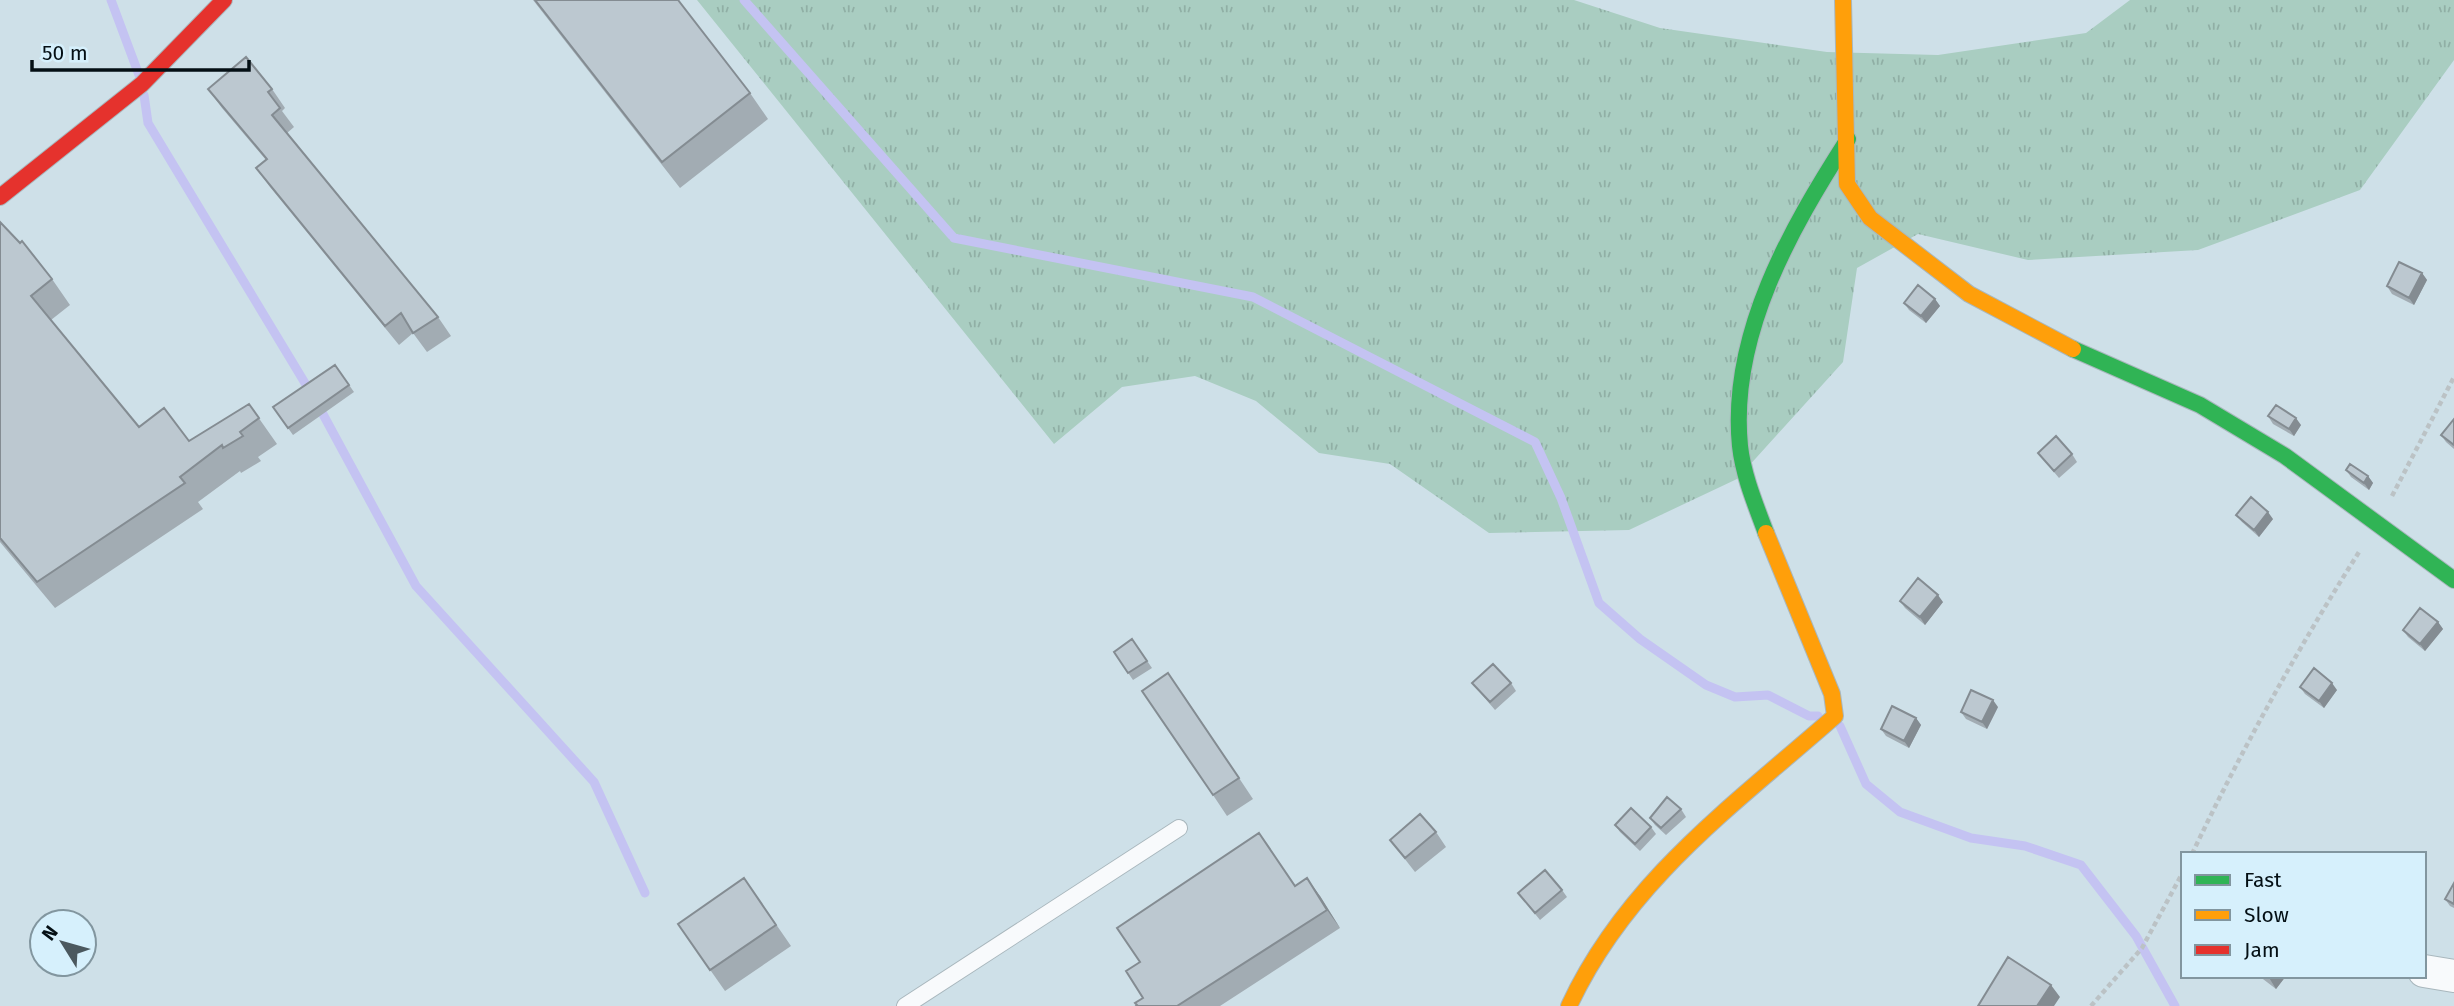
<svg xmlns="http://www.w3.org/2000/svg" width="2454" height="1006" font-family="'Fira Sans',sans-serif">
<style>
.grass{fill:url(#grass-tufts)}
.lines{fill:none;stroke-linecap:round;stroke-linejoin:round}
.stream{stroke:#c4c3f2;stroke-width:9}
.lane-casing{stroke:#a9b7bd;stroke-width:18}
.street-casing{stroke:#a9b7bd;stroke-width:34}
.fast-casing{stroke:#a9b7bd;stroke-width:18}
.slow-casing{stroke:#a9b7bd;stroke-width:18}
.jam-casing{stroke:#a9b7bd;stroke-width:18}
.path{stroke:#bbc2c5;stroke-width:4.5;stroke-dasharray:5 3.5;stroke-linecap:butt}
.lane{stroke:#f8fafc;stroke-width:16}
.street{stroke:#f8fafc;stroke-width:32}
.fast{stroke:#30b455;stroke-width:16}
.slow{stroke:#ff9f0a;stroke-width:16}
.jam{stroke:#e5322d;stroke-width:16}
.wall{fill:#a2acb3}
.shaded-wall{fill:#848c92}
.building{fill:#bcc8d0;stroke:#848c92;stroke-width:2}
</style>
<defs>
<pattern id="grass-tufts" width="24" height="20" patternUnits="userSpaceOnUse" patternTransform="scale(1.75)"><rect width="24" height="20" fill="#a9cdc1"/><path d="M3 7l-1-3M5 7V3M7 7l1-3M15 17l-1-3M17 17v-4M19 17l1-3" fill="none" stroke="#90afa5"/></pattern>
</defs>
<rect width="100%" height="100%" fill="#cee0e8"/>
<path class="grass" d="M697,0H1574L1660,28L1827,52L1938,55L2086,33L2130,0H2454V60L2360,190L2198,250L2028,260L1918,234L1857,268L1843,362L1737,479L1629,530L1489,533L1390,464L1319,453L1256,401L1195,376L1122,387L1054,444Z"/>
<g class="lines">
<path class="stream" d="M111,0L139,75
M744,0L954,238L1253,297L1535,442L1561,498L1599,603L1640,639L1706,685L1735,697L1768,695L1809,716H1818
M144,95L148,123L311,393
M318,405L416,586L594,782L645,893
M1840,726L1866,784L1900,812L1971,838L2025,846L2081,865L2136,936L2175,1006"/>
<g class="lane-casing">
<path id="lane" d="M905,1006L1179,828"/>
</g>
<g class="street-casing">
<path id="street" d="M2424,971L2454,976"/>
</g>
<g class="fast-casing">
<path id="fast" d="M2073,349L2200,405L2285,456L2454,580
M1766,533C1756,506 1743,475 1740,446C1729,335 1791,228 1848,139"/>
</g>
<g class="slow-casing">
<path id="slow" d="M1843,0L1847,184L1870,218L1969,294L2073,349
M1569,1006C1627,881 1734,805 1835,716L1832,694L1766,533"/>
</g>
<g class="jam-casing">
<path id="jam" d="M0,197L142,84L224,0"/>
</g>
<path class="path" d="M2392,496L2454,377
M2192,854C2242,749 2297,650 2359,552
M2091,1006L2142,948L2183,872"/>
<use href="#lane" class="lane"/>
<use href="#street" class="street"/>
<use href="#fast" class="fast"/>
<use href="#slow" class="slow"/>
<use href="#jam" class="jam"/>
</g>
<path class="wall" d="M533,0H678L750,93L768,119L680,188Z
M208,89H272L285,108L282,111L294,127L287,133L438,317L451,336L427,352L413,333L399,345L270,187L256,168L266,160L222,108Z
M0,222L52,279L70,305L51,320L139,427L189,441L249,404L277,444L258,457L261,461L241,473L240,471L198,502L203,509L55,608L0,542Z
M2422,273L2427,280L2414,305L2392,294L2387,286Z
M1935,299L1940,306L1926,323L1909,310L1904,303Z
M335,365L354,392L293,435L273,407Z
M2268,416L2301,425L2294,436L2273,424Z
M2454,419V449L2446,442L2441,435Z
M2038,453L2072,454L2077,462L2059,478Z
M2346,470L2368,476L2373,483L2369,490L2351,477Z
M2236,515L2273,519L2259,537L2242,522Z
M1900,601L1943,602L1925,625L1905,608Z
M2438,622L2443,629L2425,651L2408,637L2403,630Z
M1132,639L1152,668L1133,680L1114,652Z
M1472,683H1511L1516,691L1495,710Z
M2300,687L2337,690L2324,708L2305,694Z
M1183,694L1253,799L1227,816L1213,795Z
M1998,707L1987,729L1966,719L1961,712Z
M1916,718L1921,725L1909,748L1886,736L1881,729Z
M1681,809L1686,817L1666,835L1655,825L1650,818Z
M1615,825L1651,827L1656,834L1640,851L1620,832Z
M1436,832L1446,847L1415,872L1390,840Z
M744,878L791,946L725,991L678,924Z
M2454,883V908L2450,906L2445,899Z
M1295,885L1320,896L1340,928L1220,1006H1136L1143,998Z
M1562,890L1567,897L1540,920L1518,893Z
M2259,976H2286L2276,989Z"/>
<path class="shaded-wall" d="M2422,273L2427,280L2414,305L2409,298Z
M1935,299L1940,306L1926,323L1921,316Z
M2296,418L2301,425L2294,436L2289,429Z
M2368,476L2373,483L2369,490L2364,483Z
M2268,512L2273,519L2259,537L2254,530Z
M1938,595L1943,602L1925,625L1920,617Z
M2438,622L2443,629L2425,651L2420,644Z
M2332,683L2337,690L2324,708L2319,701Z
M1993,700L1998,707L1987,729L1982,722Z
M1916,718L1921,725L1909,748L1904,741Z
M1307,878L1320,896L1340,928L1327,910Z
M2268,976H2286L2276,989Z
M2051,985L2060,997L2054,1006H2037Z"/>
<path class="building" d="M535,0H678L750,93L662,162Z
M246,57L272,89L268,92L280,108L272,115L438,317L413,333L401,313L385,326L256,168L267,159L208,89Z
M0,222L20,243L22,241L52,279L31,296L139,427L164,408L189,441L249,404L259,418L240,432L243,436L223,448L222,445L180,477L185,483L37,582L0,538Z
M2399,262L2422,273L2409,298L2387,286Z
M1918,285L1935,299L1921,316L1904,303Z
M335,365L349,385L288,428L273,407Z
M2276,405L2296,418L2289,429L2268,416Z
M2454,419V445L2441,435Z
M2056,436L2072,454L2054,471L2038,453Z
M2350,464L2368,476L2364,483L2346,470Z
M2251,497L2268,512L2254,530L2236,515Z
M1918,578L1938,595L1920,617L1900,601Z
M2420,608L2438,622L2420,644L2403,630Z
M1132,639L1147,661L1128,673L1114,652Z
M1493,664L1511,683L1490,702L1472,683Z
M2314,668L2332,683L2319,701L2300,687Z
M1168,673L1239,778L1213,795L1142,691Z
M1971,690L1993,700L1982,722L1961,712Z
M1892,706L1916,718L1904,741L1881,729Z
M1667,797L1681,809L1661,828L1650,818Z
M1631,808L1651,827L1635,844L1615,825Z
M1420,814L1436,832L1405,858L1390,840Z
M1259,833L1295,886L1307,878L1327,910L1177,1006H1136L1137,1005L1135,1003L1143,998L1126,971L1140,962L1117,928Z
M1545,870L1562,890L1535,913L1518,893Z
M744,878L776,925L710,970L678,924Z
M2454,883V904L2445,899Z
M2008,957L2051,985L2037,1006H1978Z"/>
<rect x="2181" y="852" width="245" height="126" fill="#d6f0fc" stroke="#82969f" stroke-width="2"/>
<rect x="2195" y="875" width="35" height="10" fill="#30b455" stroke="#82969f" stroke-width="2"/>
<text x="2244" y="887" font-size="21" fill="#040f14">Fast</text>
<rect x="2195" y="910" width="35" height="10" fill="#ff9f0a" stroke="#82969f" stroke-width="2"/>
<text x="2244" y="922" font-size="21" fill="#040f14">Slow</text>
<rect x="2195" y="945" width="35" height="10" fill="#e5322d" stroke="#82969f" stroke-width="2"/>
<text x="2244" y="957" font-size="21" fill="#040f14">Jam</text>
<g transform="translate(63 943) rotate(307)"><circle r="33" fill="#d6f0fc" stroke="#82969f" stroke-width="2"/>
<path d="M0-5L12 26L0 18L-12 26Z" fill="#4b585e"/>
<text y="-10" font-size="19" font-weight="bold" text-anchor="middle" fill="#040f14">N</text>
</g>
<path d="M32 60v10h217v-10" fill="none" stroke="#040f14" stroke-width="3.5"/>
<text x="42" y="60" font-size="21" fill="#040f14" stroke="#d6f0fc" stroke-width="5" paint-order="stroke">50 m</text>
</svg>
